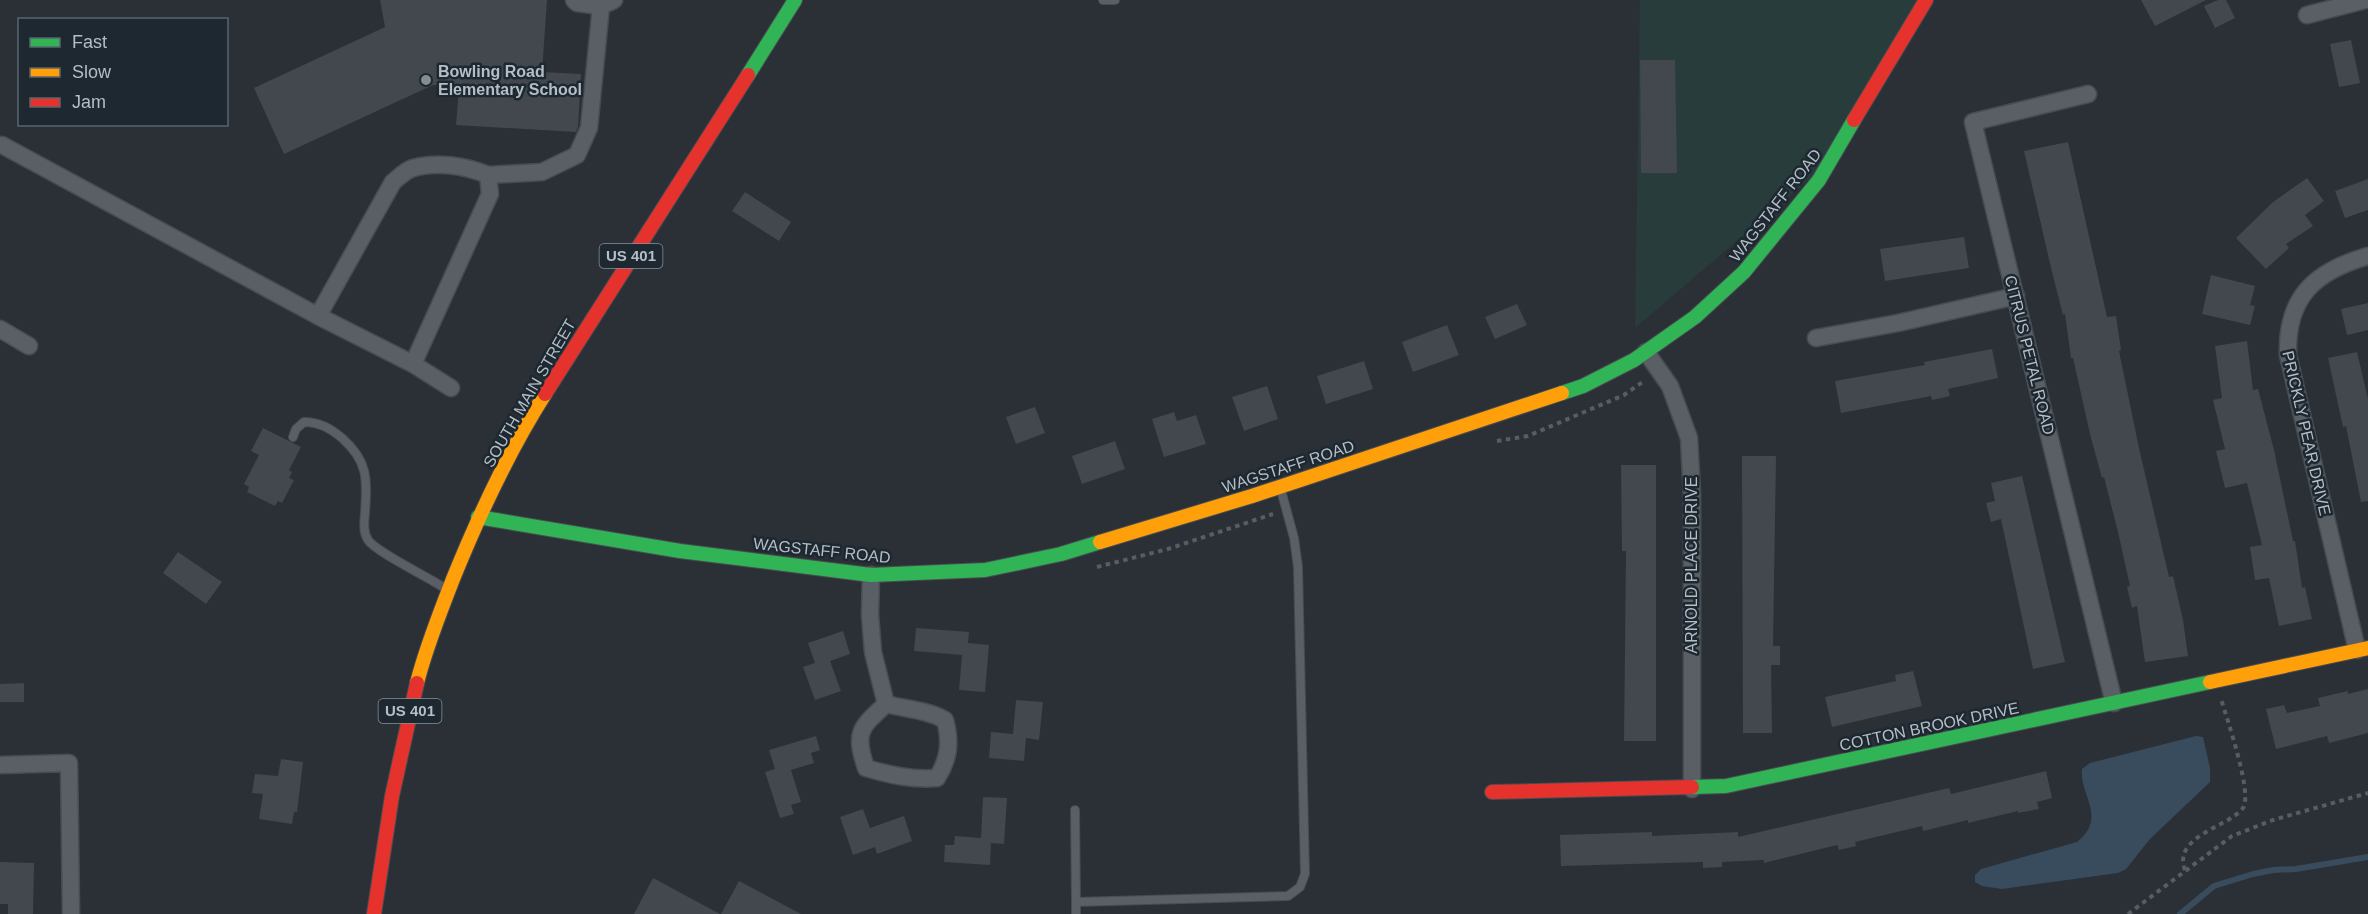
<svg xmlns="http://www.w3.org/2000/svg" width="2368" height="914" font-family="Helvetica,sans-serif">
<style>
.green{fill:#283c3c}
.water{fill:#384c5e}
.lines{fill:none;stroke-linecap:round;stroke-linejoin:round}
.stream{stroke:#384c5e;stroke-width:6}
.building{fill:#42484d}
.lane-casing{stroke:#484c51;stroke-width:10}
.street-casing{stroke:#484c51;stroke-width:19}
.fast-casing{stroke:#484c51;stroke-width:16}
.slow-casing{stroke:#484c51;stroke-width:16}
.jam-casing{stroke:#484c51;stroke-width:16}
.path{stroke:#575e62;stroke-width:4;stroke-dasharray:4.5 4.5;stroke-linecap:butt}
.lane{stroke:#595f65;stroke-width:8}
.street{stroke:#595f65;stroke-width:16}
.fast{stroke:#30b455;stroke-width:14}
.slow{stroke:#ff9f0a;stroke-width:14}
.jam{stroke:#e5322d;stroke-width:14}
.poi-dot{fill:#848c94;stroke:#1d2831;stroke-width:2}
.labels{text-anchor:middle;stroke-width:5;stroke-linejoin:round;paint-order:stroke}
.shield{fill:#1d2831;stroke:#87919a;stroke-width:1.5}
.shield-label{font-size:15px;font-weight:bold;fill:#b4bec7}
.poi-label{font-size:16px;font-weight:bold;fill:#b4bec7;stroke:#1d2831;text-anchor:start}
.street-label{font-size:16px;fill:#b4bec7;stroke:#1d2831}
</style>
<rect width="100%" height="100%" fill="#2a3036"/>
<path class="green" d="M1640,0H1926L1815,174L1635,328Z"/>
<path class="water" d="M2196,736L2203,737L2210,768V782L2150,839L2126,869L2118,873L2002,889L1982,886L1975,882V875L1981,869L2077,842C2108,817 2079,795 2082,769L2090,763Z"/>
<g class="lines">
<path class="stream" d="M2180,914L2214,886L2253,874L2273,870L2296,869L2368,857"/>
</g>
<path class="building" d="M380,0H547L542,72L581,74L578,127L576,132L456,125L459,87L433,85L284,154L254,88L385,27Z
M2141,0H2206L2155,26Z
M2218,0H2226L2235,18L2215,28L2204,6Z
M2351,40L2360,83L2339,87L2330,44Z
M1640,60H1675L1677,173H1641Z
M2068,142L2107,317L2116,316L2121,350L2119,351L2139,448L2169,577L2173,576L2183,620L2188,656L2145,662L2137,606L2132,608L2127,587L2130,586L2118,532L2104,477L2102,478L2090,434L2073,358H2071L2065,314L2063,315L2052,272L2024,151Z
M2307,178L2324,201L2305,215L2313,226L2286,244L2289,248L2266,269L2236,238L2273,202Z
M2368,179V210L2345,218L2335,191Z
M745,192L791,222L779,241L732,211Z
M1964,237L1969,268L1885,281L1880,249Z
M2211,275L2255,286L2250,305L2255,306L2250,325L2202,314Z
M2368,303V330L2347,335L2341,309Z
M1517,304L1527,325L1495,339L1485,317Z
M1447,325L1459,355L1413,372L1402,342Z
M2247,341L2253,390L2258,389L2274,450L2293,541H2295L2302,588L2305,587L2312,619L2279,626L2269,578L2255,580L2250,547L2262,545L2247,483L2225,488L2216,451L2225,449L2213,400L2222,398L2215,346Z
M1992,349L1998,378L1948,389L1950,396L1932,400L1931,396L1841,413L1835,381L1925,365L1924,362Z
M2357,352L2368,399V501L2361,502L2346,426L2343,427L2328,358Z
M1364,361L1373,389L1326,404L1317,376Z
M1267,386L1278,419L1244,431L1232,397Z
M1035,407L1045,433L1016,444L1006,417Z
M1174,412L1177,421L1196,415L1206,444L1164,457L1152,419Z
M263,428L301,447L289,470L292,472L289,478L294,480L282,503L278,501L275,506L247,492L249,487L244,484L259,455L251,451Z
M1115,441L1125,469L1082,484L1072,456Z
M1742,456H1776L1773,646H1780V665H1771L1772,733H1743Z
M1621,465H1656V741H1624L1626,551H1622Z
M2022,476L2065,662L2033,669L2001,519L1991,522L1986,503L1995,501L1991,483Z
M178,552L222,582L206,604L163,573Z
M916,628L969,632L968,643L989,645L985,692L959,690L962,655L914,651Z
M843,631L850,654L830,661L841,691L815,700L803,667L815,663L808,643Z
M1913,671L1922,706L1832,727L1825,697L1896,681L1895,675Z
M24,683V702H0V684Z
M2368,689V733L2329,743L2327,736L2276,749L2266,709L2284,705L2287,713L2320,706L2318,698L2348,691V694Z
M1016,700L1043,702L1039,740L1026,738L1024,761L989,758L991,732L1013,734Z
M816,736L820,750L811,753L814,763L791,770L801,802L791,805L794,814L780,818L765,772L775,769L769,750Z
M281,759L303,762L297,812H294L292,824L259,819L263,794L252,793L255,774L278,776Z
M2046,771L2052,798L2037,802L2039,809L2018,813V811L1968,823V820L1923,831L1922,826L1855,842L1856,846L1839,850L1837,845L1764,863V860L1722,862V867L1703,868V862L1561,866L1560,835L1652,832V836L1738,832V837L1949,788L1951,794Z
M983,797L1007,798L1004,844L991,843L990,865L944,862L945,845H954L955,836L981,838Z
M863,809L870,828L904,816L912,841L877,854L875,847L853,855L840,817Z
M0,862L34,863L33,914H8V904H0Z
M653,878L720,914H634Z
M739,881L801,914H721Z"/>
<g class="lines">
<g class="lane-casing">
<path id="lane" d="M1103,0H1115
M293,437L296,429L304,422C319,422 330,428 342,438C369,462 367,480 365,513C364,523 363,532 368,540C376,552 428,577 443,587
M1075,810L1076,902L1288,896L1300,887L1305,874L1298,567L1294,538L1281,490
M1076,914V902"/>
</g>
<g class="street-casing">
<path id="street" d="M574,0L577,3L601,6
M2307,15L2365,0
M2088,94L1973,122L2114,703
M2,145L318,316L413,364L451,388
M488,175L542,172L577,155L589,128L601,6L614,0
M318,316L393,182C399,177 406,170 413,168C437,161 466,166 488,175L490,194L413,364
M0,329L29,346
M1816,338L1898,323L2016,296
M1646,352L1670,386L1689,438L1692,495V789
M871,575L870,615L873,652L886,704C860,728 854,732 866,768C890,775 912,780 937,778C949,759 951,742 945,720C927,710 906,709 886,704
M2357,650L2288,355C2286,297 2315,271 2368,256
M0,765L69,763L71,914"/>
</g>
<g class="fast-casing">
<path id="fast" d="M748,75L795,0
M1562,393L1583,386L1634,360L1695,317L1744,272L1819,180L1854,120
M478,517L680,551L871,575L985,570L1061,554L1100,542
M1692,787L1726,786L2210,682"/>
</g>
<g class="slow-casing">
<path id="slow" d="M1100,542L1252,496L1562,393
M2210,682L2368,648
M417,683C426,647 440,613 453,579C479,515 508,452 545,394"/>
</g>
<g class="jam-casing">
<path id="jam" d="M1854,120L1926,0
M545,394L748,75
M1492,792L1692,787
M374,914L392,796L417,683"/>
</g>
<path class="path" d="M1497,441L1528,436L1624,395L1644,381
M1097,567L1168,549L1273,514
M2185,870C2172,836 2229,827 2243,808C2253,794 2227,719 2221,699
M2128,914L2232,836L2273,820L2368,793"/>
<use href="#lane" class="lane"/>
<use href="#street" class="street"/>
<use href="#fast" class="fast"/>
<use href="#slow" class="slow"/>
<use href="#jam" class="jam"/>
</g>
<circle class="poi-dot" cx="426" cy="80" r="6"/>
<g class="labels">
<g class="shield">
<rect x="599.5" y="244" width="63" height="24" rx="4.5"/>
<rect x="378.5" y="699" width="63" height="24" rx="4.5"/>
</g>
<g class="shield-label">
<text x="631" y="261">US 401</text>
<text x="410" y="716">US 401</text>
</g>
<g class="poi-label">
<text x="438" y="77">Bowling Road<tspan x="438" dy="18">Elementary School</tspan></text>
</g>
<g class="street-label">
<text transform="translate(1775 205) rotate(-52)" y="6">WAGSTAFF ROAD</text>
<text transform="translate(2030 355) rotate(76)" y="6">CITRUS PETAL ROAD</text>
<text transform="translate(529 393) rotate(-60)" y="6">SOUTH MAIN STREET</text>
<text transform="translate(2307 433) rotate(77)" y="6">PRICKLY PEAR DRIVE</text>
<text transform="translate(1288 466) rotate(-18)" y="6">WAGSTAFF ROAD</text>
<text transform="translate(822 550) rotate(6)" y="6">WAGSTAFF ROAD</text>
<text transform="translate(1691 565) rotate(-90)" y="6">ARNOLD PLACE DRIVE</text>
<text transform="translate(1929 726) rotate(-12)" y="6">COTTON BROOK DRIVE</text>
</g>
</g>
<rect x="18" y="18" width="210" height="108" fill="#1d2831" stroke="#59646d" stroke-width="1.5"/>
<rect x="30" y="38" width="30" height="9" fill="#30b455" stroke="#59646d" stroke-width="1.5"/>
<text x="72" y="48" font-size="18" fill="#b4bec7">Fast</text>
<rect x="30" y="68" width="30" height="9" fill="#ff9f0a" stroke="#59646d" stroke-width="1.5"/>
<text x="72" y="78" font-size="18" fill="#b4bec7">Slow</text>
<rect x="30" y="98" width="30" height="9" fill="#e5322d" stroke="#59646d" stroke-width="1.5"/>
<text x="72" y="108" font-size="18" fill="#b4bec7">Jam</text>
</svg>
